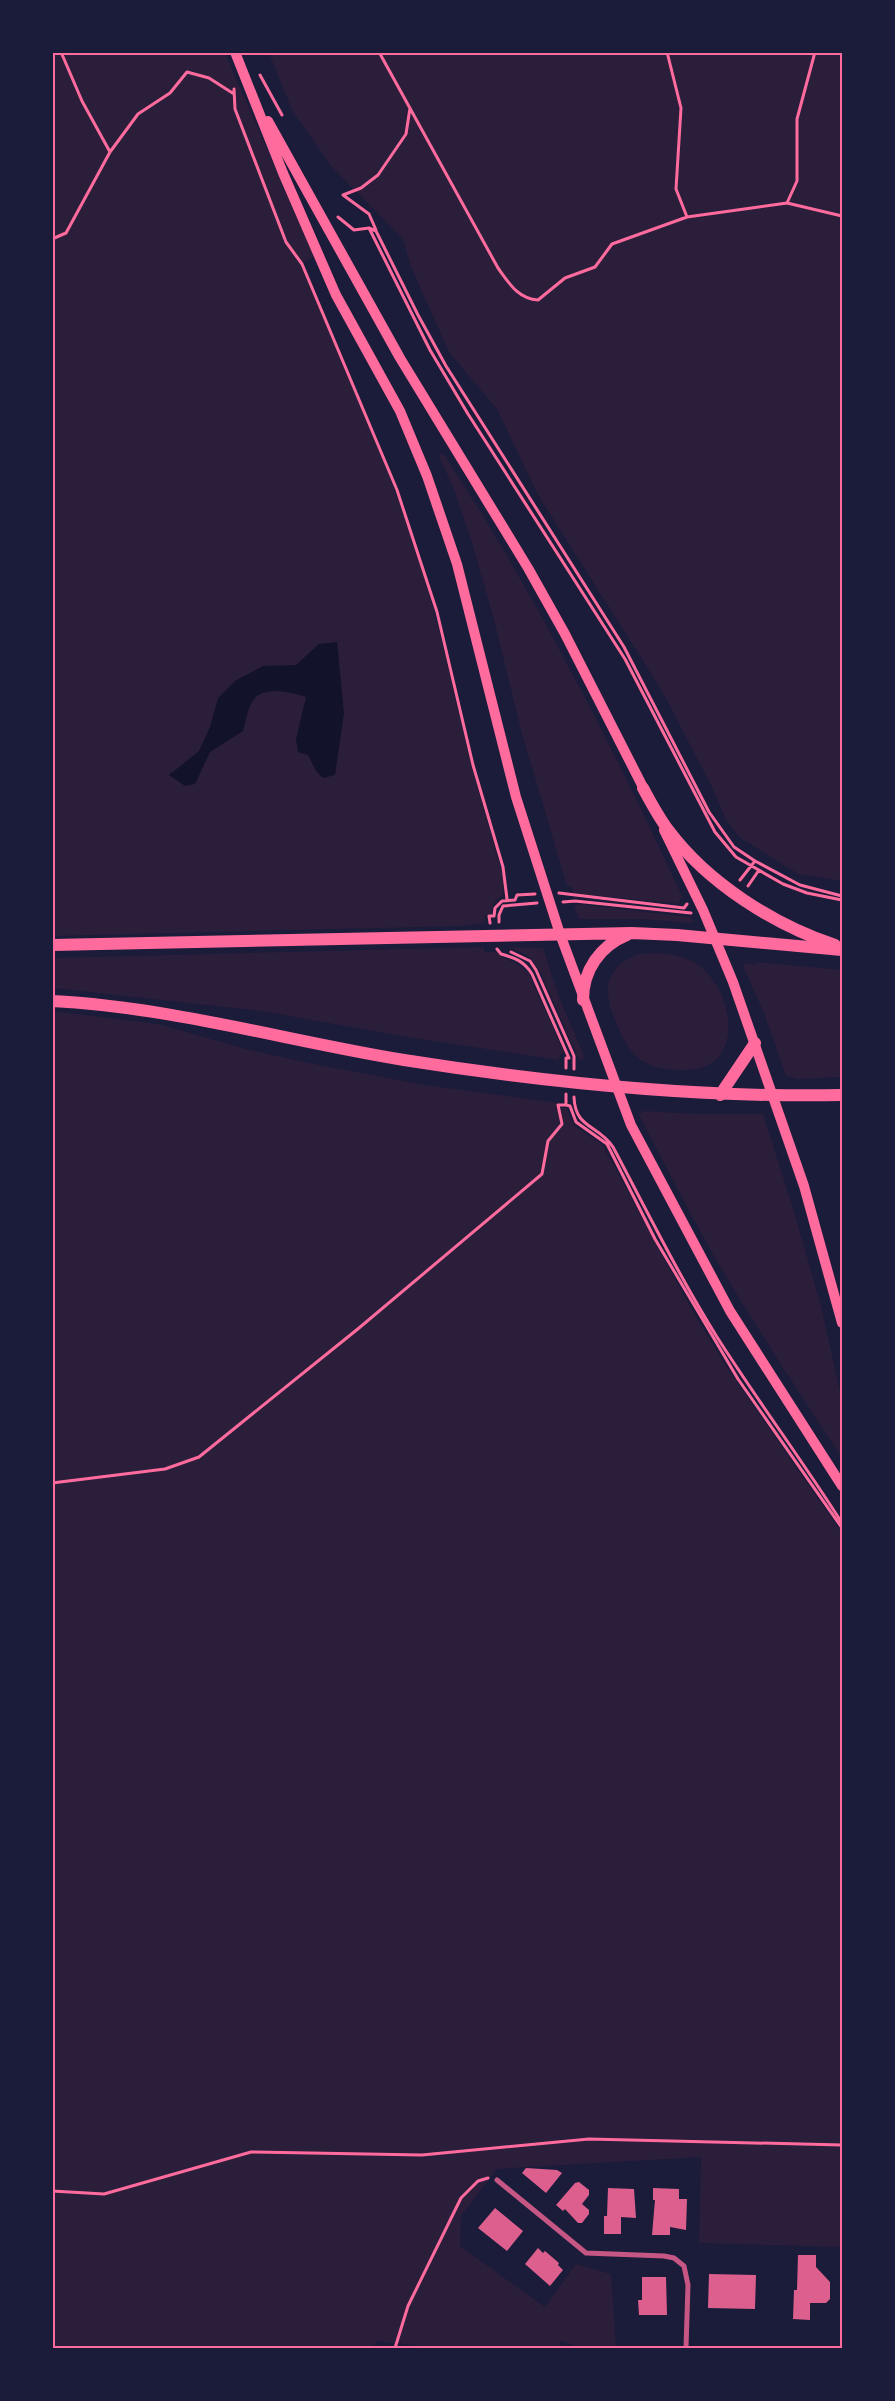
<svg xmlns="http://www.w3.org/2000/svg" width="895" height="2401" font-family="'Source Sans 3',sans-serif">
<style>
.green{fill:#2a1e3b}
.water{fill:#12122b}
.building{fill:#dd5f8e}
.lines{fill:none;stroke-linecap:round;stroke-linejoin:round}
.path{stroke:#ff6b9d;stroke-width:3}
.minor{stroke:#c65784;stroke-width:5}
.secondary{stroke:#ff6b9d;stroke-width:10}
.primary{stroke:#ff6b9d;stroke-width:12}
.neatline{fill:none;stroke:#ff6b9d;stroke-width:2}
</style>
<rect width="100%" height="100%" fill="#1b1b3a"/>
<path class="green" d="M52,53H225L314,257L300,263L381,453L421,565L440,634L471,765L504,880L503,894L494,903L491,914L484,916L485,923L462,926L53,936Z
M269,53H842V881L798,874L739,837L725,818L713,789L662,691L538,495L497,409L449,352L411,267L403,239L332,167L292,110Z
M443,453C536,595 612,745 683,898L680,899L679,904L573,893L571,886H567L522,734L493,616L472,543L453,487L439,456Z
M576,904L690,917L694,921L691,923L640,919H579L574,907Z
M484,947V952H496C501,959 518,961 529,974L564,1053L559,1056V1060L413,1038L261,1011L53,988V958Z
M508,947L543,948L559,997L584,1056L583,1060H579L538,967L527,955Z
M639,954C657,952 678,953 694,962C725,980 744,1039 712,1063C703,1069 693,1070 683,1070C671,1070 657,1069 646,1063C630,1054 624,1041 617,1025C603,994 602,967 639,954Z
M757,962L842,970V1077L798,1079L786,1076L764,1013L743,966L745,963L757,964Z
M52,1011L158,1024L246,1049L309,1063L425,1085L559,1103L560,1107L567,1108L574,1126L602,1144L693,1312L728,1369L842,1533V2247L699,2243L701,2157L497,2169L461,2216L460,2246L545,2307L576,2264L611,2274L616,2348H581L561,2341L558,2348H438L377,2341L373,2348H53Z
M643,1111L698,1114H763L795,1215L821,1306L842,1401V1458C805,1401 767,1344 731,1285C698,1230 669,1172 639,1115Z"/>
<path class="water" d="M337,642L344,713L335,775L323,778L316,771L308,755L298,752L296,739L306,697C290,692 260,684 251,704C247,712 246,722 243,731L210,752L195,784L185,786L169,775L199,751L210,727L218,698L235,681L263,666L296,665L319,644Z"/>
<path class="building" d="M526,2168L557,2170L562,2173L546,2193L522,2173Z
M579,2182L589,2190V2195L582,2204L589,2210V2214L582,2223H578L565,2209L563,2211L556,2205L575,2183Z
M608,2188L634,2189L636,2218L621,2217V2234H604V2216H607Z
M653,2188L679,2189V2199H687L686,2230L670,2227V2235H652L655,2200H653Z
M495,2208L523,2231L507,2251L478,2228Z
M538,2248L543,2253L545,2251L559,2263L558,2265L563,2270L550,2286L525,2264Z
M798,2255H816V2267L830,2282V2299L826,2303H810V2320L793,2319L794,2290H797Z
M709,2274L756,2275L755,2309L708,2308Z
M642,2277H666L667,2315H639L638,2300H642Z"/>
<g class="lines">
<path class="path" d="M61,52L82,101L110,152
M379,52L498,268C509,283 518,299 538,300L565,278L595,267L612,244L687,217
M667,52L681,108L676,189L687,217L787,203L842,216
M260,75L282,115
M234,89L235,109L286,242L302,264L397,490L437,612L473,765L503,867L507,899
M787,203L797,181V119L815,52
M338,217L354,230L369,228L430,350L468,414L625,659L715,832L736,857L783,884L807,893L842,900
M369,228L376,231L418,315L446,366L624,647L709,812L734,847L755,861
M376,230L369,214L343,195L361,188L378,175L406,134L410,108
M52,239L66,233L110,152L138,114L170,93L187,72L209,78L234,94
M740,880L755,861L800,885L842,896
M748,886L759,870
M559,893L684,908L687,904
M563,902L575,901L691,913
M499,922V915L503,906L537,903
M490,923L489,916H494L495,908L502,901L515,900L517,895L535,894
M497,949L501,954C515,958 524,961 532,974L569,1058H566V1068
M511,952L530,961L536,970L574,1056V1069
M566,1094V1105L570,1106L576,1122L607,1144L655,1239L738,1379L842,1528
M574,1097C575,1129 598,1124 613,1147C647,1211 679,1276 717,1337C757,1400 802,1460 842,1523
M52,1483L165,1469L199,1457L359,1328L542,1174L548,1141L562,1124L558,1105H566
M52,2191L104,2194L251,2152L422,2155L589,2139L842,2145
M395,2348L408,2306L461,2198L478,2181L488,2178"/>
<path class="minor" d="M497,2180L586,2253L664,2256L674,2258L684,2266L688,2285L686,2348"/>
<path class="secondary" d="M235,52L283,173L336,295L400,411L427,476L457,564L516,797L560,934L631,1125L730,1311L842,1486
M268,121L400,358L528,568L565,634L647,795
M664,830L703,910L733,982L804,1186L842,1323"/>
<path class="primary" d="M643,788C651,803 659,818 669,831C708,883 774,925 835,945
M52,945L632,933L677,935L842,950
M583,1000C583,970 600,946 627,935
M52,1001C172,1007 287,1041 404,1060C549,1083 695,1098 842,1095
M720,1095L755,1043"/>
</g>
<rect width="895" height="2401" fill="none" stroke="#1b1b3a" stroke-width="108"/>
<rect x="54" y="54" width="787" height="2293" class="neatline"/>
</svg>
